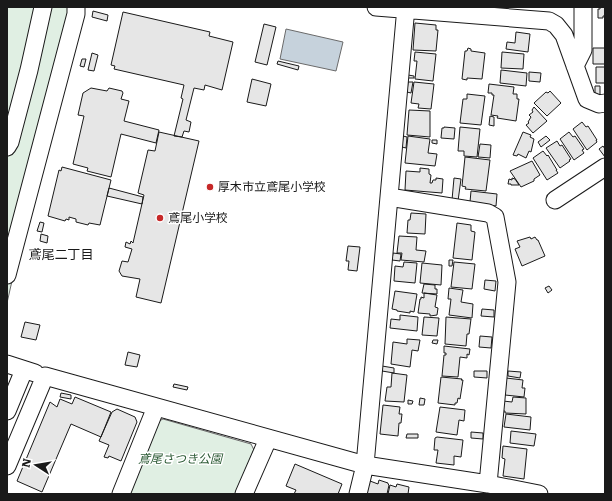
<svg xmlns="http://www.w3.org/2000/svg" width="612" height="501" font-family="Literata,'Noto Sans JP',serif">
<style>
.green{fill:#e0efe3;stroke:#6a6a6a}
.water{fill:#c6d2dc;stroke:#6a6a6a}
.building{fill:#e6e6e6;stroke:#1a1a1a}
.lines{fill:none;stroke-linecap:round;stroke-linejoin:round}
.minor-casing{stroke:#1a1a1a;stroke-width:19}
.minor{stroke:#fff;stroke-width:17}
.poi-dot{fill:#c62828;stroke:#fff;stroke-width:1.5}
.labels{text-anchor:middle;stroke-width:3;stroke-linejoin:round;paint-order:stroke}
.poi-label{font-size:12px;fill:#1a1a1a;stroke:#fff;text-anchor:start}
.park-label{font-size:12px;font-style:italic;fill:#2b5a34;stroke:#fff}
.neighbourhood-label{font-size:13px;fill:#1a1a1a;stroke:#fff}
</style>
<rect width="100%" height="100%" fill="#fff"/>
<path class="green" d="M7,7H71L72,16L7,303Z
M163,419L251,444L254,450L236,494H127L157,422Z"/>
<path class="water" d="M286,29L343,42L336,71L280,59Z"/>
<path class="building" d="M600,7H605V16H603V18H598V9H600Z
M93,11L108,15L107,21L92,17Z
M123,12L210,32L209,36L233,42L222,90L205,85L204,90L194,88L186,120L191,122L189,132L184,131L182,137L174,136L183,99L181,98L184,85L114,69L115,66L111,65Z
M415,23L436,25V30H438L436,51L413,50Z
M264,24L276,27L267,65L255,62Z
M516,32L530,34L528,52L506,49L507,42L515,43Z
M468,48L471,49V51L485,53L482,79L467,78V80L462,79L465,51H467Z
M593,48H605V64H593Z
M415,52L436,54L433,81L415,79L417,61H414Z
M502,52L524,54L523,69L501,68Z
M92,53L98,55L94,71L88,70Z
M82,59H86L84,67L80,66Z
M278,61L299,66L298,70L277,64Z
M596,67H605V83H596Z
M501,70L527,73L526,86L500,83Z
M529,72L541,73L540,82L529,81Z
M408,75L414,76V78H408Z
M252,79L271,84L266,106L247,102Z
M408,82H413L411,93L407,92Z
M414,82L434,84L431,109L418,108L419,104L411,103Z
M489,84L514,87L513,94H517V99H519L516,121L497,118L498,116L491,115L494,95H492V93H488Z
M595,86H600V95H595Z
M91,88L107,91L109,88L122,91L123,93L121,99L129,101L124,121L159,130L156,143L121,134L111,177L87,171L88,168L73,164L84,116L78,115L83,93Z
M550,91L561,103L547,116L534,103L546,92L548,93Z
M467,94L485,96L481,125L460,123L463,99H467Z
M534,107L547,121L533,133L526,125L529,123L528,122L531,117L529,115L533,112L532,110Z
M409,110L430,111V137L407,135Z
M490,116L494,117V126L489,125Z
M582,122L586,127L588,126L597,140H596L597,142L587,150L573,129Z
M444,127L455,128L454,139L441,138L442,128H444Z
M460,127L480,129L477,157L464,156V151H458Z
M159,132L199,141L161,303L136,297L140,279L122,276L119,271L122,261L128,262L132,249L125,247L126,242L130,244L131,241L133,243L144,195L138,193L148,150L155,151Z
M523,132L531,135L530,137L534,139L531,152L529,151L526,158L518,154L517,156L513,155Z
M569,132L573,137L575,136L584,149L582,150L584,153L574,160L560,139Z
M403,136L407,137L406,148L402,147Z
M408,136L430,139L428,153L437,154L435,166L405,163Z
M546,136L550,140L541,147L538,142Z
M432,140H437V144L432,143Z
M557,141L560,146L562,145L571,159L569,160L570,161L560,168L546,148Z
M480,144L491,145L490,158L478,157Z
M603,146L605,149V157L599,149Z
M543,151L547,156L548,155L557,170H556L558,173L547,180L533,158Z
M465,157L490,160L486,191L465,189L466,187L462,186Z
M532,161L540,175L534,179V181L521,187L510,171Z
M62,167L111,180L100,225L89,223L88,225L76,222V219L69,217V220L66,219L65,221L48,216L59,170L61,171Z
M420,168L429,169V174L431,175L430,183H432L433,180H436V178L443,179L442,193L405,190L406,171L420,172Z
M454,178L461,179L458,201L452,200Z
M512,178L515,179L519,185H511V184H508L509,179L512,180Z
M109,188L143,197L142,204L107,196Z
M471,191L497,194L496,206L470,202Z
M411,213L426,214L425,234L407,233L408,220H410Z
M40,222L44,223L42,232L37,231Z
M457,223L471,225V231L475,232L472,260L453,258Z
M41,234L48,236L47,243L40,241Z
M399,236L417,237L416,250L426,251L424,262L401,260L402,253H397Z
M530,237L531,239L535,237L537,240H538L545,256L522,266L515,249L520,247L517,241Z
M348,246L360,247L357,271L348,270L349,261H346Z
M393,253L401,254L400,261L392,260Z
M449,260H453L452,266H449Z
M404,262L417,263L415,283L394,281L395,266L403,267Z
M454,262L475,264L472,289L451,287Z
M422,263L442,265L441,285L420,283Z
M485,280L496,281L495,291L484,289Z
M424,284L435,285V289H437V294L422,293Z
M549,286L552,290L548,293L545,288Z
M449,288L463,290L461,302L473,304L472,318L449,315L451,299H448Z
M395,291L417,294L414,312L410,311V313L397,311V310L392,309Z
M424,293L437,295L435,307L438,308L437,315L430,316V314L418,313L420,299H421V297L424,298Z
M482,309L494,310V317L481,316Z
M400,315L418,317L417,331L390,328L391,319L400,320Z
M424,317L439,318L437,336L422,335Z
M446,317L471,319L469,334H467L466,346L445,344Z
M25,322L40,325L36,340L21,337Z
M480,336L492,337L491,348L479,347Z
M407,339L420,340L418,351L412,350L410,367L391,364L393,342L407,344Z
M433,340H438L437,344L432,343Z
M444,346L470,349L469,355L467,354V358L460,357L458,377L442,376L444,355H446V353H444Z
M128,352L140,355L137,367L125,365Z
M382,366L394,368V373L382,371Z
M474,371H487V378L474,377Z
M508,371L521,372L520,378L508,376Z
M392,373L407,375L404,402L385,401L387,387H391Z
M441,377L462,379L461,380H463L460,399L458,398L457,403H455V405L438,403Z
M506,378L523,380L522,388H525L524,397L505,395Z
M174,384L188,387L187,390L173,387Z
M61,393L71,395V399L60,397Z
M75,397L111,412L101,437L71,424L42,492L17,481L50,402L57,407L60,399L72,404Z
M513,397L526,398V414L505,413V411H502L503,401L512,402Z
M420,398L425,399L424,405H419Z
M408,400L413,401L412,404H408Z
M383,405L400,407L399,414H402L401,423H399L398,436L380,434Z
M440,407L465,410L464,421L459,420L457,435L436,432Z
M117,409L135,417L137,422L121,461L109,456L108,458L104,457L109,445L99,441L112,412Z
M506,414L531,417L530,430L504,427Z
M511,431L536,434L534,446L510,443Z
M471,432L483,433V439L471,438Z
M407,434H418V438H406Z
M437,437L463,440L461,457L454,456V465L436,463L438,450H434L435,438Z
M503,446L527,449L524,479L503,476L505,459L502,458Z
M295,464L342,484L338,494H294L296,490L286,486Z
M379,480L388,483V484L389,485L387,494H366L370,481L378,484Z
M397,484L409,487L408,494H388L390,485L396,487Z"/>
<g class="lines">
<g class="minor-casing">
<path id="minor" d="M376,7L549,21L556,25L564,35L587,99L599,104L605,103
M575,66L583,50V7
M7,147L10,142L29,70L43,7
M389,197L488,213L495,217L507,282L488,484
M555,200L605,167
M7,275L76,14V7
M7,364L35,373
M7,411L24,370
M7,466L45,376L365,465L488,484L539,494
M121,494L156,407
M244,494L268,439
M358,494L365,465L406,7"/>
</g>
<use href="#minor" class="minor"/>
</g>
<g class="poi-dot">
<circle cx="210" cy="187" r="4"/>
<circle cx="160" cy="218" r="4"/>
</g>
<g class="labels">
<g class="poi-label">
<text x="218" y="191">厚木市立鳶尾小学校</text>
<text x="168" y="222">鳶尾小学校</text>
</g>
<g class="park-label">
<text x="180" y="463">鳶尾さつき公園</text>
</g>
<g class="neighbourhood-label">
<text x="61" y="259">鳶尾二丁目</text>
</g>
</g>
<rect width="612" height="501" fill="none" stroke="#1a1a1a" stroke-width="16"/>
<g transform="translate(36 465) rotate(282)" stroke="#ffffff" stroke-width="3" paint-order="stroke">
<path d="M0-3L7 15L0 10L-7 15Z" fill="#1a1a1a"/>
<text y="-6" font-size="11" font-weight="bold" text-anchor="middle" fill="#1a1a1a">N</text>
</g>
</svg>
